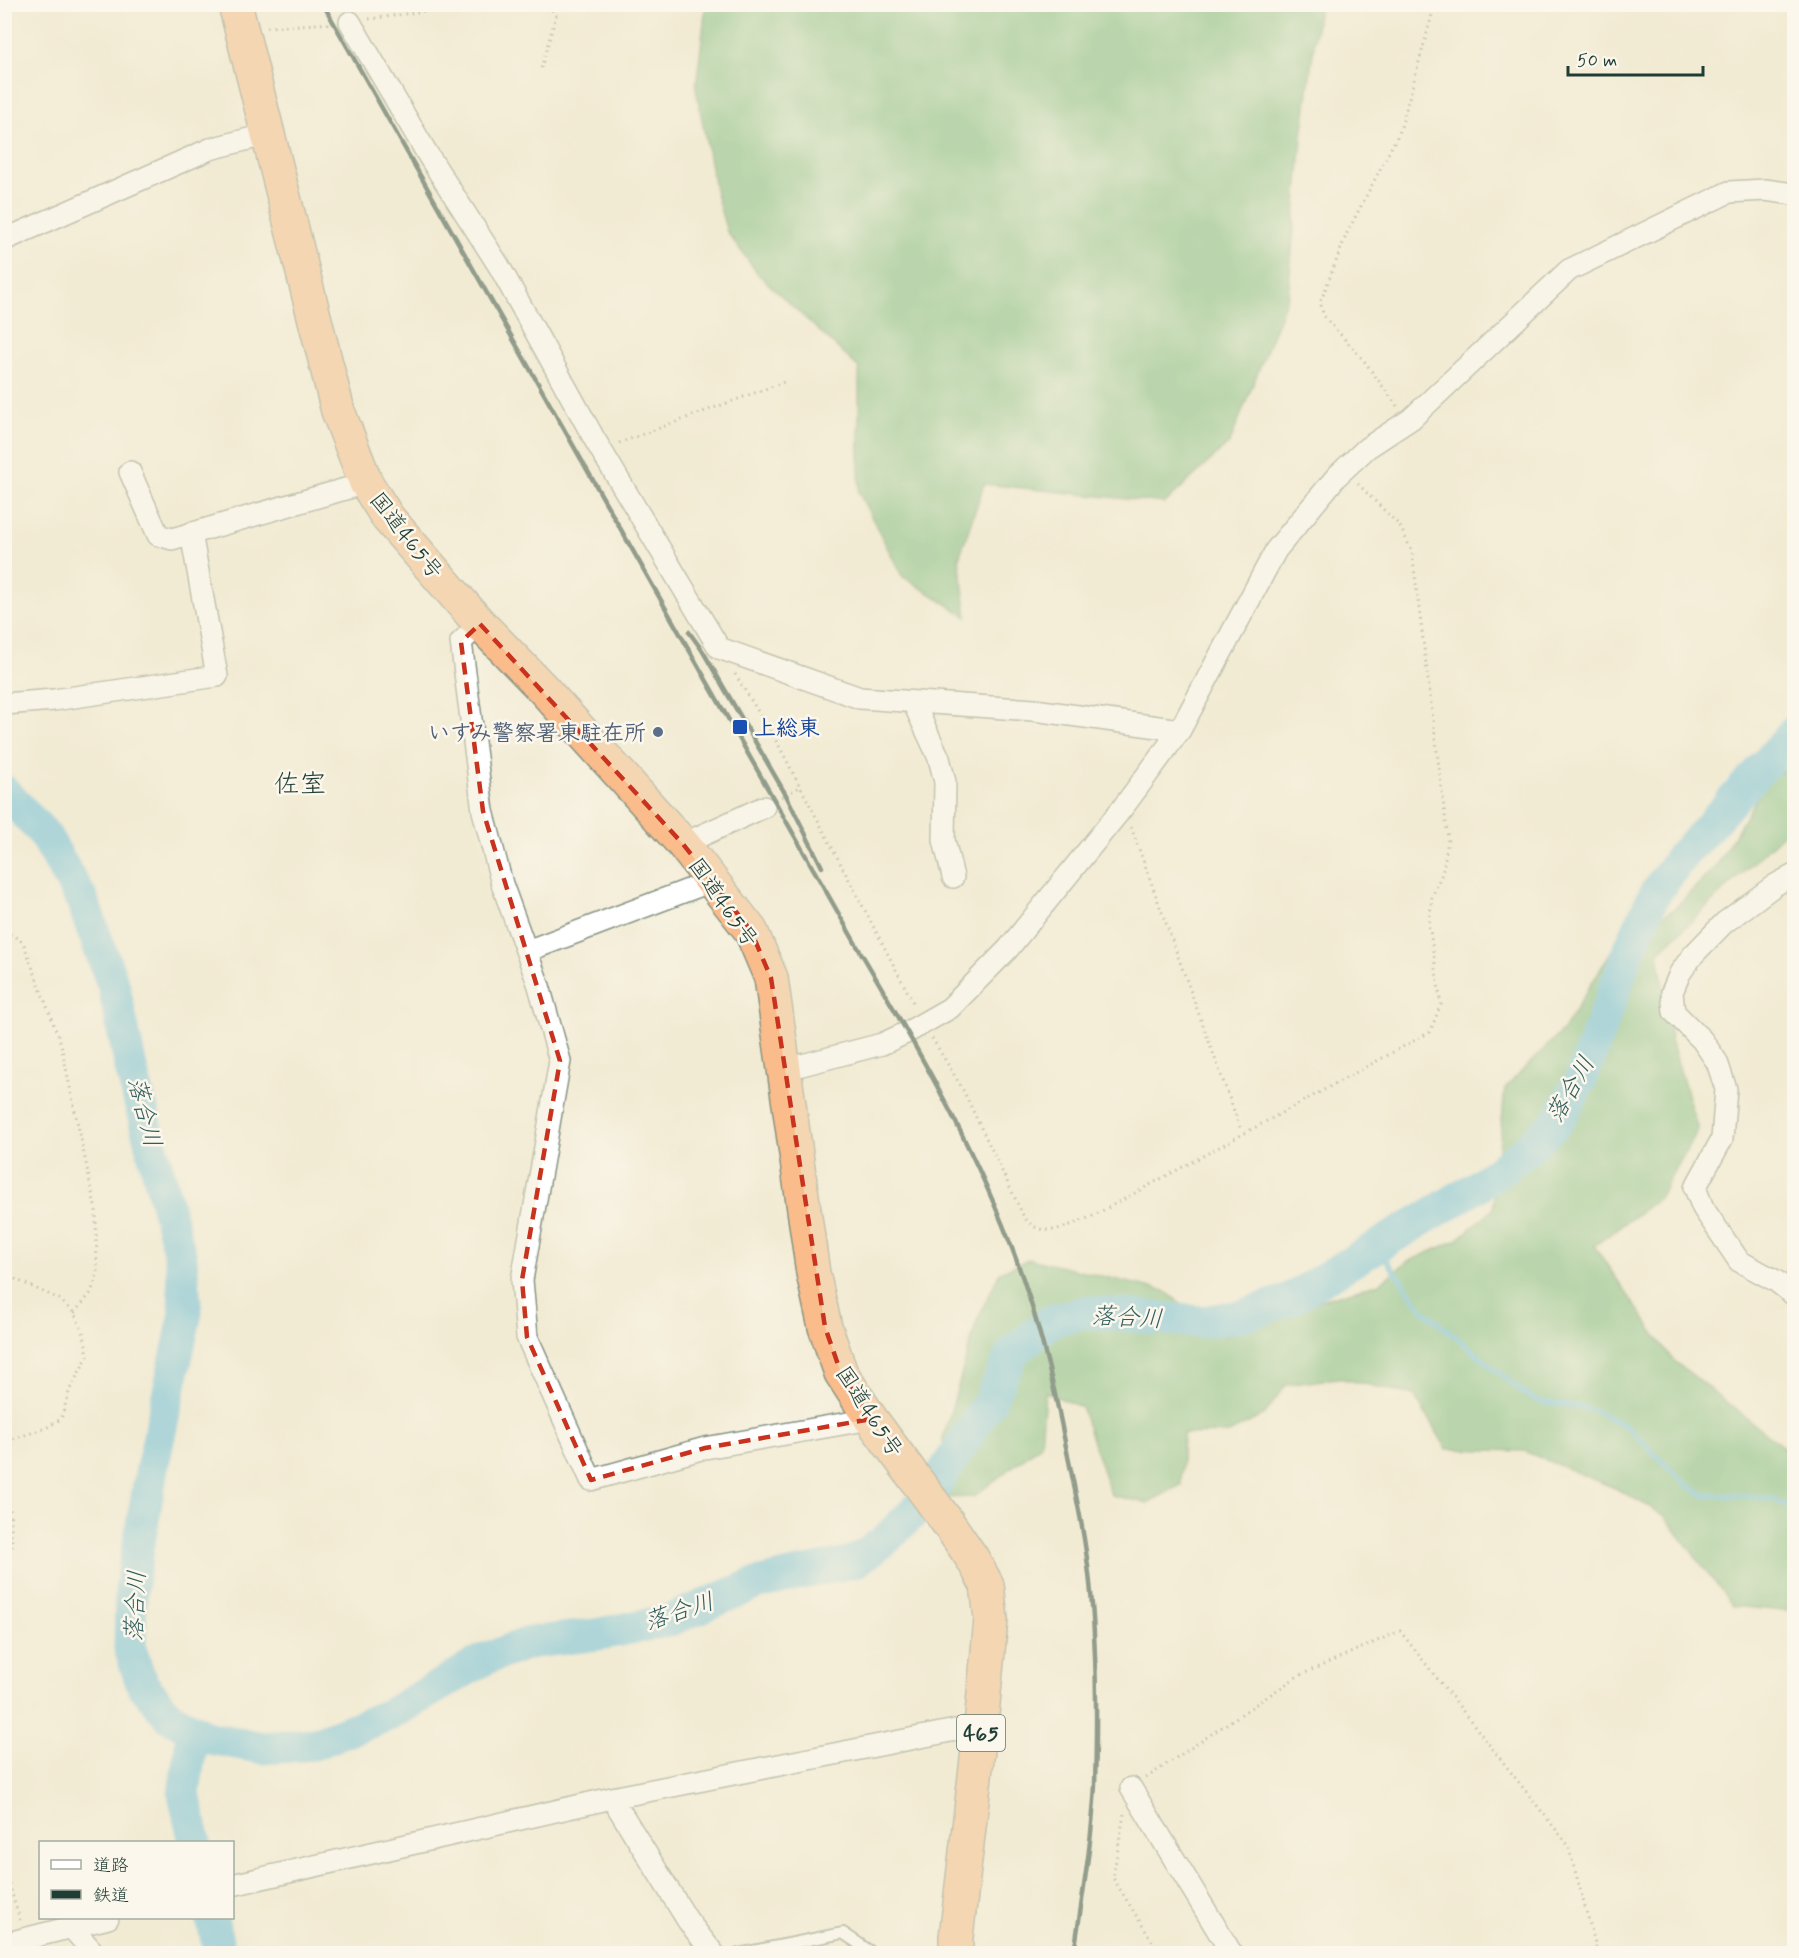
<svg xmlns="http://www.w3.org/2000/svg" width="1799" height="1958" font-family="Mynerve,'Klee One',sans-serif">
<style>
.forest{fill:#77bb7e;stroke:#4b7c59;stroke-width:1.5}
.lines{fill:none;stroke-linecap:round;stroke-linejoin:round}
.stream{stroke:#5fbbdd;stroke-width:5}
.river{stroke:#5fbbdd;stroke-width:33}
.service-casing{stroke:#889484;stroke-width:14}
.minor-casing{stroke:#889484;stroke-width:24}
.trunk-casing{stroke:#889484;stroke-width:36}
.path{stroke:#889484;stroke-width:3;stroke-dasharray:1.5 4.5;stroke-linecap:butt}
.service{stroke:#fff;stroke-width:10}
.minor{stroke:#fff;stroke-width:21}
.trunk{stroke:#f9bc8a;stroke-width:33}
.rail{stroke:#1f3d34;stroke-width:4.5}
.marked{fill:none;stroke:#c8321e;stroke-width:4.5;stroke-dasharray:12 8;stroke-linejoin:round}
.transit-dot{fill:#1a4fb4;stroke:#fbf7ec;stroke-width:2}
.service-dot{fill:#5c6f8a;stroke:#fbf7ec;stroke-width:2}
.labels{text-anchor:middle;stroke-width:5;stroke-linejoin:round;paint-order:stroke}
.shield{fill:#fbf7ec;stroke:#61756b;stroke-width:1.5}
.shield-label{font-size:21px;font-weight:bold;fill:#1f3d34}
.street-label{font-size:22px;fill:#1f3d34;stroke:#fbf7ec}
.transit-label{font-size:22px;font-weight:bold;fill:#164399;stroke:#fbf7ec;text-anchor:start}
.service-label{font-size:22px;font-weight:bold;fill:#4e5e75;stroke:#fbf7ec;text-anchor:end}
.water-label{font-size:24px;font-style:italic;fill:#2f5c5e;stroke:#fbf7ec}
.quarter-label{font-size:26px;fill:#1f3d34;stroke:#fbf7ec}
</style>
<rect width="100%" height="100%" fill="#fbf7ec"/>
<filter id="ink" filterUnits="userSpaceOnUse"><feTurbulence type="fractalNoise" baseFrequency=".0167" numOctaves="2"/><feDisplacementMap in="SourceGraphic" scale="12" xChannelSelector="R" yChannelSelector="G"/><feConvolveMatrix kernelMatrix="1 2 1 2 8 2 1 2 1" color-interpolation-filters="sRGB"/></filter>
<filter id="wash" filterUnits="userSpaceOnUse"><feTurbulence type="fractalNoise" baseFrequency=".008" numOctaves="4" result="noise"/><feDisplacementMap in="SourceGraphic" scale="24" xChannelSelector="R" yChannelSelector="G"/><feGaussianBlur stdDeviation="1.35" result="paint"/><feColorMatrix in="noise" values="0 0 0 0 0 0 0 0 0 0 0 0 0 0 0 0 0 1.4 0 .05"/><feComposite in="paint" operator="in"/></filter>
<g filter="url(#wash)">
<rect width="100%" height="100%" fill="#f2ebd4"/>
<path class="forest" d="M706,5H1319L1302,137L1288,296L1230,442L1165,503L984,484L959,558L967,617L902,576L859,493V368L759,275L727,232L716,194L696,88Z
M1794,764V824L1658,953L1672,1044L1698,1130L1659,1198L1594,1246L1672,1359L1782,1446L1794,1460V1612L1733,1606L1664,1515L1615,1488L1524,1451L1447,1449L1414,1395L1338,1378L1286,1385L1264,1415L1229,1433L1183,1434L1181,1485L1147,1503L1111,1495L1081,1407L1045,1392L1041,1445L973,1497L945,1498L943,1438L977,1320L1000,1272L1029,1259L1165,1291L1224,1337L1280,1312L1380,1283L1407,1262L1457,1240L1493,1209L1505,1088L1563,1030L1612,950L1675,908L1716,866L1768,779Z"/>
<g class="lines">
<path class="stream" d="M1377,1247L1422,1309L1526,1395L1541,1402L1582,1407L1600,1413L1627,1427L1687,1485L1705,1495L1750,1496L1773,1499L1794,1509"/>
<path class="river" d="M4,791L45,835L82,900L114,987L131,1068L181,1259L186,1313L151,1473L131,1589L130,1649L142,1684L170,1717L209,1738L263,1748L314,1744L391,1714L485,1659L529,1643L600,1634L670,1620L755,1584L856,1561L884,1541L925,1501L989,1402L1013,1352L1050,1321L1086,1312L1202,1322L1241,1316L1288,1300L1478,1186L1520,1155L1557,1122L1581,1079L1629,950L1655,893L1682,856L1794,732
M193,1730L184,1794L195,1842
M212,1918L220,1954"/>
</g>
</g>
<g filter="url(#ink)">
<g class="lines">
<g class="service-casing">
<path id="service" d="M738,1954L843,1933L874,1954"/>
</g>
<g class="minor-casing">
<path id="minor" d="M350,22L428,155L499,266L595,440L719,648L860,698L1034,710L1180,730
M4,240L210,149L268,134
M130,472L158,535L172,539L366,483
M480,624L461,642L483,811L502,884L539,986L560,1061L522,1280L527,1337L591,1480L705,1448L871,1419
M913,702L939,758L945,782L944,840L953,877
M4,704L54,700L217,676L191,533
M683,844L764,807
M1794,875L1775,885L1724,923L1693,955L1680,973L1672,992L1674,1012L1702,1040L1717,1062L1726,1089L1722,1139L1695,1188L1703,1208L1739,1261L1776,1281L1794,1295
M527,951L712,881
M783,1070L882,1044L908,1032L950,1008L1008,949L1124,806L1180,730L1276,550L1337,476L1367,448L1411,419L1569,270L1729,192L1765,190L1794,194
M1131,1788L1232,1954
M612,1798L688,1921L714,1954
M232,1885L612,1798L981,1725
M71,1927L95,1954
M4,1944L108,1918"/>
</g>
<g class="trunk-casing">
<path id="trunk" d="M235,4L338,411L366,483L388,518L480,624L544,690L683,844L751,931L771,978L813,1273L825,1327L841,1373L871,1419L948,1523L972,1558L987,1585L991,1619L981,1725L956,1937V1954"/>
</g>
<path class="path" d="M369,19L476,4
M267,27L333,23
M541,68L556,16L548,4
M1397,406L1365,362L1324,316L1320,303L1347,233L1400,131L1435,4
M619,443L784,382
M735,674L778,744L915,1006
M781,797L800,787
M1131,827L1241,1130
M4,933L12,935L23,942L61,1044L96,1211L97,1274L91,1293L74,1313
M932,1038L962,1088L1024,1217C1043,1242 1067,1225 1091,1217L1430,1032L1441,1004L1429,924L1432,897L1443,871L1448,839L1412,552L1400,526L1358,484
M4,1274L59,1299L74,1313L84,1334L88,1356L70,1389L61,1419L46,1428L13,1439L4,1450
M4,1462L10,1509L12,1547L4,1572
M1146,1778L1298,1676L1400,1631L1568,1845L1598,1954
M1124,1814L1113,1878L1160,1954
M4,1867L20,1920"/>
<use href="#service" class="service"/>
<use href="#minor" class="minor"/>
<use href="#trunk" class="trunk"/>
<path class="rail" d="M323,4L857,946C914,1042 970,1139 1010,1243C1035,1307 1051,1371 1064,1437C1074,1486 1085,1534 1090,1583C1097,1649 1097,1719 1095,1785C1092,1841 1082,1898 1074,1954
M689,632L702,650L786,795L822,867"/>
</g>
</g>
<path d="M0 0H1799V1958H0ZM480,624L683,844L751,931L771,978L825,1327L841,1373L871,1419L705,1448L591,1480L527,1337L522,1280L560,1061L483,811L461,642Z" fill="#f2ebd4" fill-opacity=".55" fill-rule="evenodd"/>
<path class="marked" d="M480,624L683,844L751,931L771,978L825,1327L841,1373L871,1419L705,1448L591,1480L527,1337L522,1280L560,1061L483,811L461,642Z"/>
<rect class="transit-dot" x="732" y="719" width="16" height="16" rx="3"/>
<circle class="service-dot" cx="658" cy="732" r="6"/>
<g class="labels">
<rect class="shield" x="957" y="1715" width="48" height="36" rx="4.5"/>
<g class="shield-label">
<text x="981" y="1740">465</text>
</g>
<g class="street-label">
<text transform="translate(407 535) rotate(52)" y="8">国道465号</text>
<text transform="translate(724 902) rotate(55)" y="8">国道465号</text>
<text transform="translate(870 1411) rotate(57)" y="8">国道465号</text>
</g>
<g class="transit-label">
<text x="754" y="735">上総東</text>
</g>
<g class="service-label">
<text x="646" y="740">いすみ警察署東駐在所</text>
</g>
<g class="water-label">
<text transform="translate(1570 1089) rotate(-60)" y="8">落合川</text>
<text transform="translate(145 1112) rotate(76)" y="8">落合川</text>
<text transform="translate(1127 1317) rotate(3)" y="8">落合川</text>
<text transform="translate(135 1606) rotate(-87)" y="8">落合川</text>
<text transform="translate(679 1611) rotate(-18)" y="8">落合川</text>
</g>
<g class="quarter-label">
<text x="300" y="792">佐室</text>
</g>
</g>
<rect width="1799" height="1958" fill="none" stroke="#fbf7ec" stroke-width="24"/>
<rect x="39" y="1841" width="195" height="78" fill="#fbf7ec" stroke="#a3ada2" stroke-width="1.5"/>
<rect x="51" y="1860" width="30" height="9" fill="#ffffff" stroke="#a3ada2" stroke-width="1.5"/>
<text x="93" y="1871" font-size="18" fill="#1f3d34">道路</text>
<rect x="51" y="1890" width="30" height="9" fill="#1f3d34" stroke="#a3ada2" stroke-width="1.5"/>
<text x="93" y="1901" font-size="18" fill="#1f3d34">鉄道</text>
<path d="M1568 66v9h135v-9" fill="none" stroke="#1f3d34" stroke-width="3"/>
<text x="1577" y="66" font-size="18" fill="#1f3d34" stroke="#fbf7ec" stroke-width="4.5" paint-order="stroke">50 m</text>
</svg>
